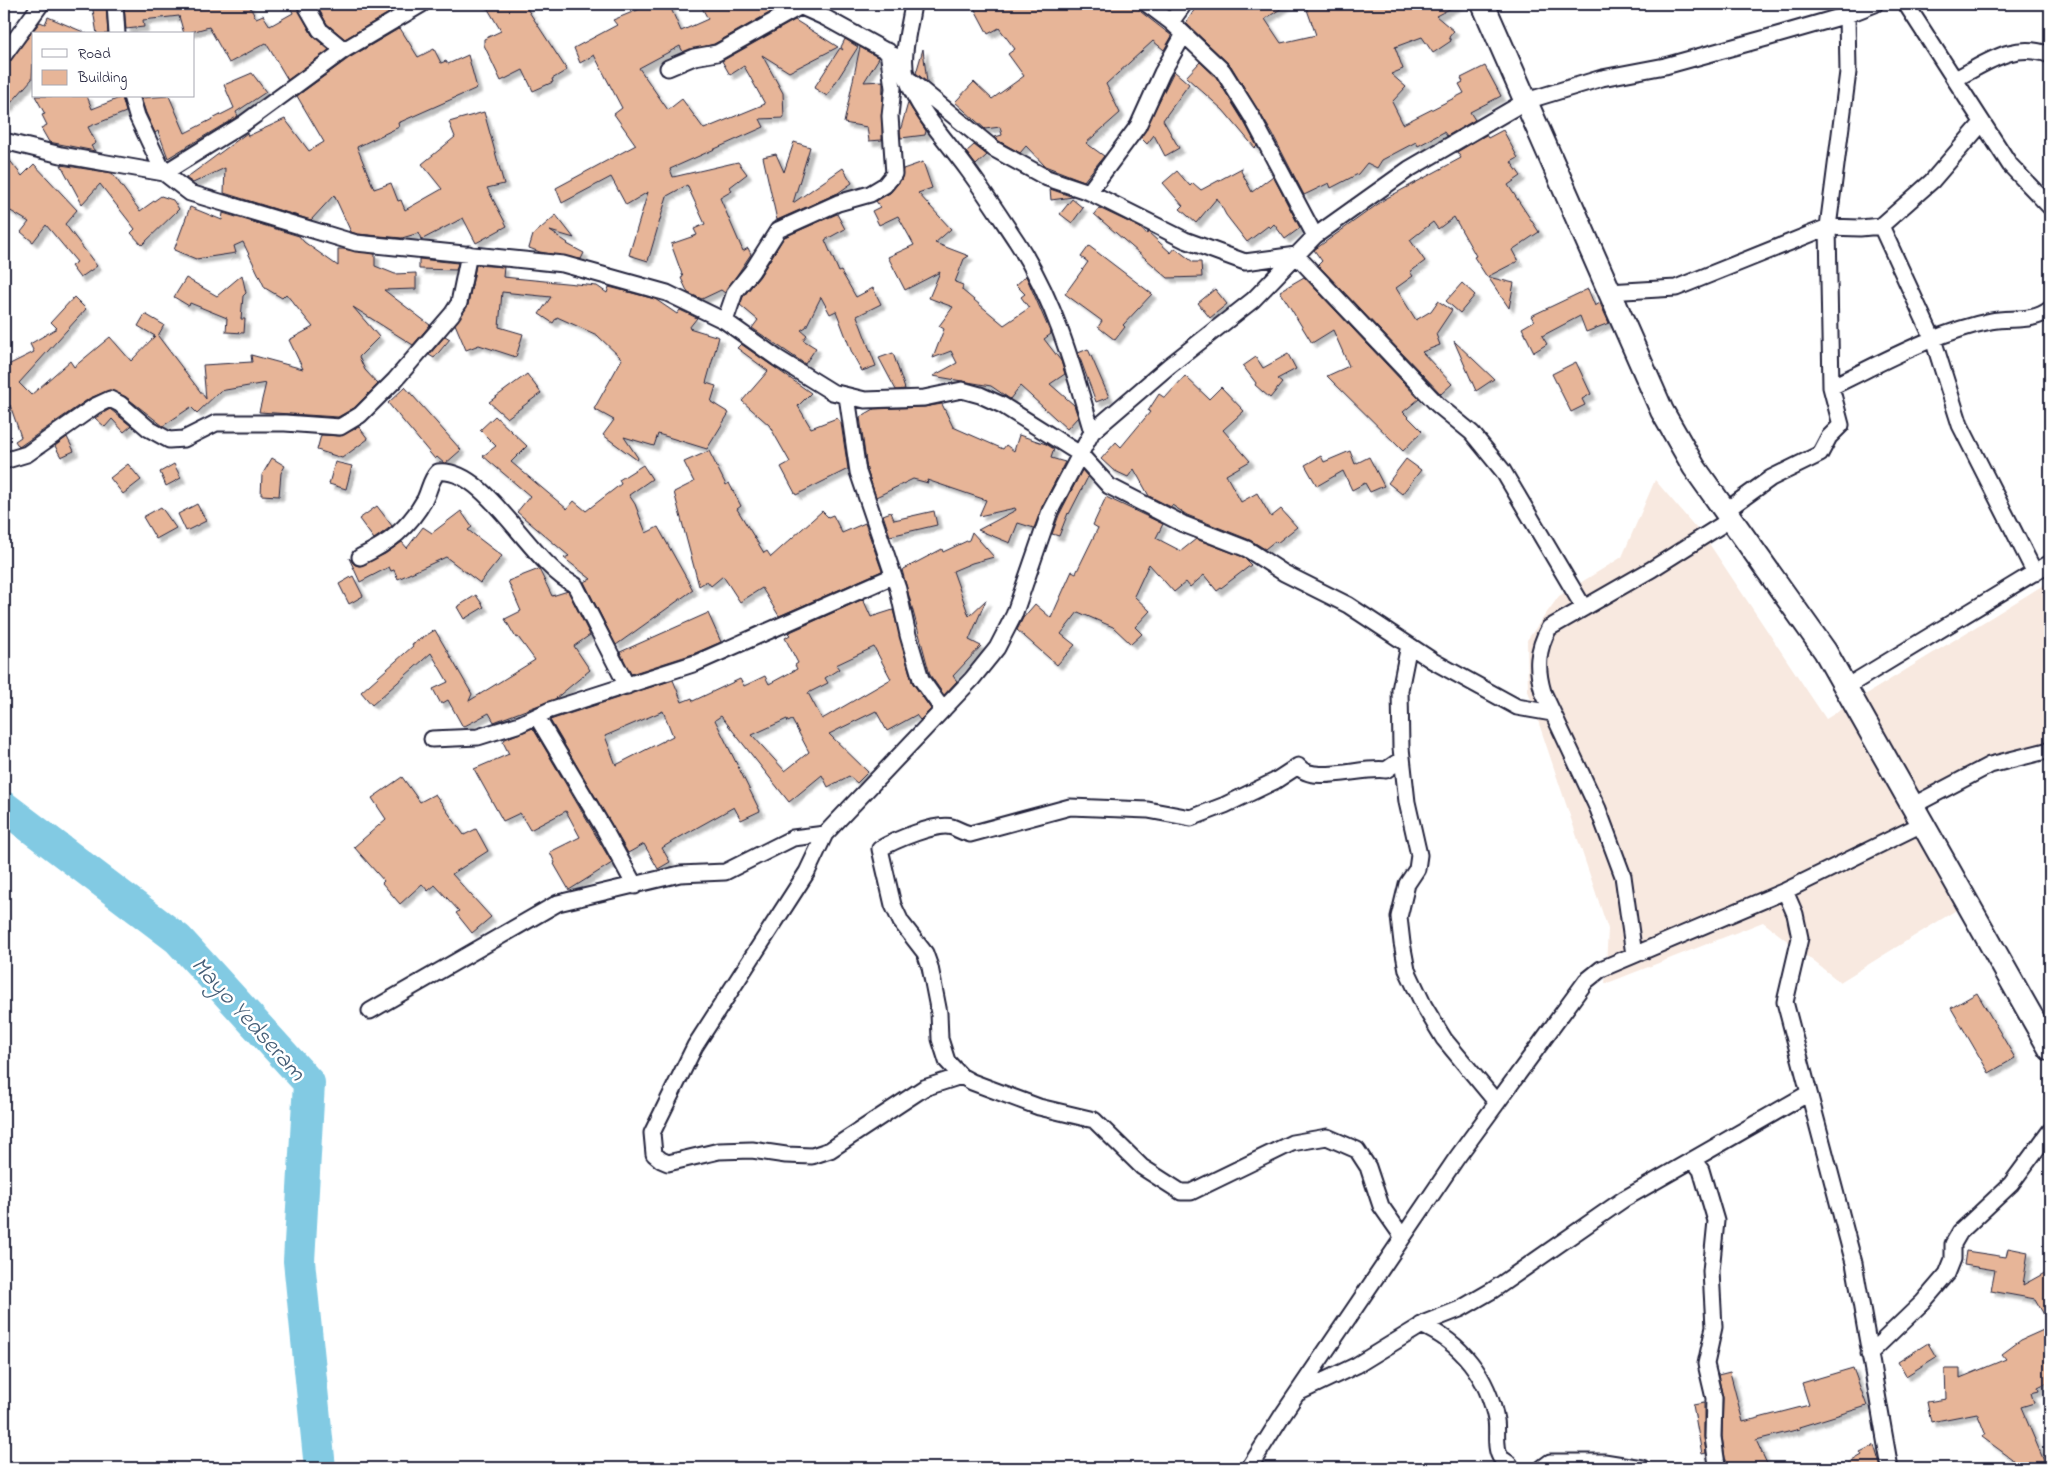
<svg xmlns="http://www.w3.org/2000/svg" width="2054" height="1472" font-family="'Indie Flower',sans-serif">
<style>
.built{fill:#f8e9e0}
.lines{fill:none;stroke-linecap:round;stroke-linejoin:round}
.river{stroke:#82cae3;stroke-width:32}
.building{fill:#e7b598;stroke:#22223b;fill-rule:evenodd;filter:url(#shadow)}
.street-casing{stroke:#22223b;stroke-width:19}
.secondary-casing{stroke:#22223b;stroke-width:26}
.street{stroke:#fff;stroke-width:15}
.secondary{stroke:#fff;stroke-width:22}
.labels{text-anchor:middle;stroke-width:5;stroke-linejoin:round;paint-order:stroke}
.water-label{font-size:24px;font-style:italic;fill:#445d76;stroke:#fff}
</style>
<defs>
<filter id="shadow"><feDropShadow dx="4.5" dy="4.5" stdDeviation="1" flood-color="#0004"/></filter>
</defs>
<rect width="100%" height="100%" fill="#fff"/>
<filter id="ink" filterUnits="userSpaceOnUse"><feTurbulence type="fractalNoise" baseFrequency=".02" numOctaves="2"/><feDisplacementMap in="SourceGraphic" scale="10" xChannelSelector="R" yChannelSelector="G"/><feConvolveMatrix kernelMatrix="1 2 1 2 8 2 1 2 1" color-interpolation-filters="sRGB"/></filter>
<g filter="url(#ink)">
<path class="built" d="M1655,480L1708,542L1826,719L2050,581V744L1920,790L1971,901L1840,982L1763,922L1605,984L1608,929L1528,691L1527,640L1559,596L1622,557Z"/>
<g class="lines">
<path class="river" d="M4,807L178,939L309,1083L299,1261L320,1468"/>
</g>
<path class="building" d="M92,4H106L108,34H97Z
M138,4H248L256,18L263,15L270,26L293,13L289,4H296L312,35L329,50L288,80L266,43L229,63L209,27L184,34L179,16L143,20L144,27L126,29L124,6Z
M316,4H329L330,8L343,4H404L345,39L327,24Z
M485,4H524L567,70L552,79L553,82L533,91L523,70L501,81L484,45V39L501,31Z
M652,4H669L681,31L708,19L700,4H766L771,12L714,44L683,52L680,46L639,68L668,110L682,99L704,129L765,104L744,66L730,75L722,61L795,20L838,47L789,72L762,55L783,93L784,118L760,119L764,127L670,169L673,177L738,162L747,174L730,187L732,191L720,198L743,251L748,248L751,254L725,293L721,290L702,299L688,293L681,278L683,277L671,244L697,235L694,229L705,224L687,185L667,196L648,261L629,255L648,192L626,205L611,177L562,203L556,188L636,145L614,114L622,108L594,55L580,63L574,48L617,25L613,20Z
M972,4H1138L1141,12L1172,36L1164,50L1153,41L1106,84L1120,113L1086,143L1104,156L1084,181L1045,166L1026,146L1020,153L999,141L995,137L1002,135L1000,127L985,129L955,102L974,82L992,99L1024,76L1008,54L1015,49L999,28L988,34Z
M1198,4H1288L1265,19L1281,43L1316,35L1305,4H1459L1436,16L1454,31L1449,37L1451,41L1433,53L1422,37L1395,47L1403,69L1391,74L1406,87L1392,102L1403,124L1464,93L1459,84L1463,82L1461,78L1485,66L1501,96L1470,112L1475,120L1447,136L1444,132L1418,146L1416,142L1382,160L1377,168L1367,163L1358,174L1331,188L1329,183L1304,195L1272,133L1231,66L1186,23Z
M48,17L88,34H34L32,79L4,111V73L7,64L40,22L45,24Z
M400,28L418,57L434,49L441,63L446,61L448,64L468,55L477,88L398,123L399,127L357,147L374,189L391,183L398,201L401,200L405,210L442,189L422,164L455,137L449,122L484,112L504,184L487,188L507,226L476,243L463,218L421,240L419,233L402,238L358,234L351,232L334,195L311,220L224,193L225,168L193,183L186,178L247,133L248,136L285,119L309,151L324,142L297,96L349,58Z
M845,39L858,47L827,96L814,88L840,48L843,50L841,47Z
M860,47L879,58L864,82L883,81L882,140L869,141L867,127L844,123Z
M923,49L927,82L916,73Z
M1200,62L1216,77L1244,122L1257,146L1255,148L1223,110L1186,77Z
M1174,71L1189,84L1163,120L1179,148L1165,156L1154,135L1147,144L1141,138Z
M252,73L266,92L236,112L238,116L168,158L158,131L155,133L146,113L141,98L169,96L185,133L234,108L224,85Z
M35,96H87L92,109L122,97L126,112L88,127L96,143L91,146L95,151L49,142L41,128L47,125L42,115L45,114Z
M908,103L926,131L925,135L901,138L900,131Z
M1503,130L1518,158L1511,162L1521,176L1508,185L1539,232L1512,250L1518,261L1487,277L1474,257L1476,256L1454,217L1438,229L1433,222L1410,240L1425,261L1410,272L1413,276L1396,288L1416,320L1431,311L1438,301L1452,310L1436,334L1440,345L1422,352L1452,384L1441,394L1318,265L1322,261L1314,250L1385,199L1461,158L1457,152L1486,135L1488,138Z
M794,142L810,147L793,203L843,168L852,183L838,193L777,220L763,157L776,154L784,172Z
M974,145L987,155L976,165L966,152Z
M4,153L22,176L34,164L77,210L65,224L97,266L80,278L71,266L77,262L46,225L33,242L21,232L29,222L4,207Z
M923,162L932,188L918,193L951,229L935,243L969,256L964,259L955,282L963,285L962,290L1004,325L1029,308L1021,297L1025,294L1016,285L1026,276L1051,334L1044,339L1061,361L1065,374L1050,384L1074,405L1078,417L1067,429L1020,386L1010,399L991,386L933,376L957,363L951,351L933,358L944,329L939,326L953,307L929,298L940,272L905,290L888,257L914,245L898,216L879,225L872,211L880,207L876,201L890,193L901,180L903,169Z
M61,165L112,173L140,211L161,196L173,200L179,209L142,245L131,233L135,229L100,184L82,204Z
M1242,168L1241,171L1252,192L1273,176L1300,228L1285,239L1274,224L1270,228L1268,226L1247,242L1226,215L1217,198L1196,223L1180,209L1183,206L1163,183L1177,171L1190,186L1193,183L1201,190Z
M1050,189L1073,197L1051,200Z
M1072,199L1083,208L1072,223L1060,214Z
M190,207L222,220L223,213L299,236L304,242L338,266V249H343L375,254V266L395,274L416,273V289L384,290L430,325L413,345L353,307L379,337L359,357L365,370L378,384L354,408L338,417L259,412L266,383L220,391L197,413L191,407L163,426L126,397L110,390L90,398L19,447L15,441L21,437L10,405L4,409V367L34,352L30,344L57,328L51,322L74,297L86,309L19,383L31,395L70,361L74,367L110,337L131,361L155,336L138,326L145,314L164,325L158,336L206,399L203,365L252,362L251,355L303,369L289,340L313,327L286,294L282,298L265,288L243,242L234,246L236,253L196,259L174,250Z
M1099,208L1139,227L1147,234L1148,232L1171,253L1175,248L1193,262H1201L1202,277L1168,278L1094,214Z
M837,214L845,229L825,240L839,272L841,271L856,297L873,288L881,304L857,316L876,366L862,371L852,353L836,311L830,314L821,297L806,327L801,330L807,335L803,340L816,348L805,364L752,328L758,320L740,305L743,297L760,276L784,237Z
M556,215L574,238L550,231L568,243L567,244L584,253L581,259L540,252L529,248L533,235Z
M1089,246L1152,294L1123,325L1125,327L1115,340L1098,327L1102,321L1065,294L1088,262L1081,257Z
M419,259L458,263L456,270L419,269Z
M476,265L504,267L503,277L597,286L607,293L609,287L613,288L655,299L677,314L680,310L697,318L689,328L719,337L706,383L716,386L711,402L729,413L707,449L658,434L654,446L624,437L638,458L637,460L603,435L614,420L594,409L622,359L597,335L557,317L553,323L539,314L551,297L502,292L499,327L523,334L516,357L479,345L466,350L455,324L468,305Z
M242,275L246,293L243,296L241,319H245L244,333L226,332L227,318L190,303L189,306L174,297L186,278L217,296Z
M1304,277L1419,399L1403,412L1422,431L1403,451L1327,376L1349,366L1333,330L1312,343L1280,291Z
M1488,277L1514,283L1509,308Z
M1462,283L1475,295L1460,313L1446,301Z
M1215,289L1227,304L1210,318L1198,303Z
M1588,289L1595,306L1600,303L1609,323L1586,332L1580,316L1542,336L1547,344L1534,352L1522,328L1534,321L1531,316Z
M445,336L450,339L434,358L429,355Z
M1454,341L1494,379L1476,391Z
M741,344L811,393L798,406L811,428L837,418L841,423L848,469L796,495L781,467L790,462L769,425L742,401L768,371L737,348Z
M1088,349L1109,397L1096,402L1078,353Z
M893,353L905,389L896,390L879,358Z
M1288,354L1296,369L1277,379L1282,383L1270,398L1255,385L1256,383L1243,366L1256,357L1263,368Z
M1576,362L1591,394L1582,399L1585,405L1571,412L1552,374Z
M527,374L541,393L507,418L489,402Z
M1185,376L1209,399L1221,387L1244,411L1223,430L1250,461L1226,475L1241,502L1257,493L1271,517L1281,509L1297,527L1277,543L1275,541L1265,549L1250,540L1187,515L1172,505L1171,507L1149,496L1134,469L1128,477L1113,470L1101,459L1116,442L1121,447L1150,412L1148,411L1159,394L1165,398Z
M405,387L461,450L445,464L437,457L435,459L388,403Z
M942,404L953,427L1003,449L1006,445L1014,451L1019,435L1046,444L1054,449L1051,458L1065,462L1042,507L1034,528L1018,523L1010,543L978,530L1016,510L1015,508L979,516L986,500L927,480L928,483L913,479L876,497L867,470L860,417L874,409L924,407Z
M110,409L131,426L124,432L112,419L105,427L95,418Z
M495,416L527,446L511,462L567,509L574,501L586,511L621,484L619,480L643,465L652,479L629,495L635,504L646,533L658,527L693,590L616,645L584,582L591,579L564,558L569,556L517,512L530,496L483,456L496,446L480,430Z
M359,427L368,439L342,458L317,450L321,435L340,436Z
M67,437L74,451L61,457L55,446Z
M709,451L726,485L729,483L741,506L737,509L764,553L767,551L771,557L822,511L828,517L833,515L842,533L865,523L882,571L779,616L762,588L740,602L723,576L711,586L707,581L699,586L674,492L694,482L684,462Z
M1350,451L1355,464L1369,457L1384,486L1370,492L1365,483L1352,490L1343,471L1317,486L1305,465L1321,456L1324,462Z
M272,458L285,466L281,473L279,496L261,495L262,475Z
M1406,459L1421,470L1402,494L1388,483Z
M335,462L352,466L346,489L329,484Z
M128,464L141,480L123,494L110,478Z
M174,464L181,478L166,486L160,472Z
M1082,470L1088,477L1069,514L1068,513L1059,536L1052,534L1059,515Z
M1106,497L1163,524L1156,538L1181,551L1196,539L1243,557L1251,565L1217,591L1204,575L1190,587L1186,582L1174,592L1149,564L1134,596L1150,611L1135,627L1142,634L1131,644L1113,627L1078,612L1061,634L1075,645L1057,665L1017,630L1023,618L1035,604L1051,618L1072,571L1076,573L1098,528L1093,525Z
M197,504L206,521L186,531L178,514Z
M377,506L392,526L374,539L359,519Z
M161,507L176,528L156,539L143,517Z
M461,511L472,527L468,530L502,556L480,583L446,557L398,579L394,570L391,571L389,567L360,582L349,558L355,565L360,566L385,554L402,542L407,548L423,527L432,533Z
M934,511L937,525L890,536L883,515L891,512L894,520Z
M972,532L994,557L972,563L953,571L969,616L986,600L969,640L981,646L953,676L957,681L944,695L930,675L902,570L942,549L943,552L969,540Z
M539,569L552,596L568,591L590,635L574,646L590,670L555,699L494,722L489,713L463,727L448,700L441,704L433,689L448,682L431,653L372,705L361,692L413,646L412,644L435,630L472,694L469,701L535,660L518,637L516,638L505,619L521,611L508,581Z
M353,576L363,596L349,604L339,584Z
M476,595L484,607L464,619L457,607Z
M863,599L871,617L893,610L912,682L931,709L920,720L916,715L887,731L876,711L829,734L868,772L857,783L849,776L828,787L822,775L789,802L721,716L715,720L760,811L741,820L734,807L673,841L662,848L670,862L658,869L644,844L628,853L550,720L673,680L682,702L692,698L693,701L740,679L744,686L765,676L769,684L797,669L795,665L798,663L785,638L790,635L788,633ZM874,647L891,679L822,719L808,693L828,683L825,678L839,669L836,665ZM663,711L673,736L616,765L605,736ZM787,719L788,722L792,720L809,752L785,771L752,735Z
M708,613L721,642L693,654L631,674L620,652Z
M533,728L612,863L569,890L554,864L555,863L550,852L580,837L566,811L530,830L520,813L503,821L474,769L509,754L503,742L505,739Z
M402,777L420,802L435,794L464,835L476,829L488,851L452,874L491,917L472,933L456,913L459,911L435,885L428,891L422,884L400,904L382,883L384,881L354,847L386,819L372,798Z
M1977,993L2015,1058L1989,1073L1951,1008Z
M2008,1248L2028,1252L2023,1285L2050,1270V1325L2035,1299L1991,1291L1995,1270L1964,1265L1966,1251L2006,1257Z
M2050,1327V1381L2038,1387L2039,1391L2031,1393L2034,1403L2021,1407L2047,1468H2014L2012,1459L1982,1437L1985,1433L1977,1413L1931,1422L1927,1402L1946,1399L1945,1369H1960V1378L2006,1359L2002,1354L2021,1340Z
M1928,1343L1936,1357L1906,1376L1898,1362Z
M1853,1368L1867,1406L1799,1427L1800,1429L1756,1440L1769,1468H1730L1725,1458L1722,1436L1723,1398L1718,1375L1730,1372L1743,1422L1809,1405L1802,1383Z
M1704,1403V1437L1706,1453L1702,1454L1693,1405Z
M1874,1445L1881,1468H1840L1862,1455L1860,1452Z"/>
<g class="lines">
<g class="street-casing">
<path id="street" d="M115,4L117,34
M305,4L320,30L344,50
M795,4L824,17L895,56
M913,4C910,26 900,57 907,79C919,112 947,141 968,170C985,193 1001,218 1017,242C1055,301 1073,366 1092,432
M1147,4L1171,22L1223,71L1252,117L1315,236
M1906,4L2010,165L2050,207
M1171,22L1184,4
M4,55L41,4
M668,68L694,57L717,53L801,6
M1955,79C1987,63 2013,41 2050,55
M911,81L994,149L1047,178L1089,192L1185,240L1245,262L1296,255
M131,96L137,116L164,173L190,193L356,243L563,264L667,293L725,321L777,358L832,392L865,400L924,398L962,390L980,395L1002,405L1080,454L1109,486L1183,524L1247,549L1284,573L1348,605L1433,661L1517,707L1552,713
M4,141L61,155L164,173L243,124L344,50L422,4
M1089,192L1138,126L1162,73L1183,36
M1881,226L1933,339L1960,425L2035,573
M1296,255L1438,405L1472,433L1503,471L1584,608
M1608,292L1676,288L1828,227L1860,228L1881,226L1932,181L1982,123
M725,321L735,292L752,271L778,230L838,203L870,194L885,185L894,174L890,116L893,88L888,51
M1831,387C1881,363 1936,332 1991,321C2011,317 2033,323 2050,309
M847,396L858,472L898,589L908,635L921,679L943,710
M4,461L27,454L95,406L110,399L120,404L149,429L169,440L184,439L216,423H285L340,427L360,415L395,380L452,314L459,303L469,254
M1725,511L1771,478L1820,454L1829,437L1841,425L1831,387L1828,227L1848,72L1847,15
M360,557C389,543 409,528 425,499C430,489 430,480 438,472C486,466 531,565 575,585L627,686
M1409,645L1400,690L1401,748L1407,802L1419,855L1417,869L1407,884L1399,917L1402,943L1407,970L1424,1006L1444,1039L1497,1103
M1846,687L2050,563
M537,717L604,829L635,886
M432,739L478,737L520,724L550,710L696,663L893,576
M1402,759L1386,770C1364,766 1312,785 1298,766L1275,781L1225,805L1191,818L1148,810L1070,807L970,834C961,832 958,829 952,827C937,822 893,841 880,849L893,905L901,922L925,953L930,967L939,1013L940,1039L947,1061L961,1076L972,1082L1039,1107L1094,1120L1142,1167L1181,1192H1191L1292,1143L1327,1137L1357,1150L1368,1167L1381,1206L1402,1236
M1912,806L1990,765L2050,750
M1785,891L1795,914L1800,938L1785,1002L1854,1263L1890,1468
M1634,955L1623,876L1598,809L1543,692C1536,668 1537,650 1549,628L1652,569L1731,519
M370,1011L558,903L680,874L725,872L793,838L825,834
M961,1076L924,1088L830,1150L812,1156L786,1155L752,1150L719,1151L668,1163L661,1160L654,1154L652,1133L695,1046L807,872L825,834L972,679L997,648L1014,615L1050,511L1092,432L1169,366L1253,300L1315,236L1409,169L1526,101L1602,78L1665,66L1770,37L1847,15L1875,4
M1693,1160L1701,1170L1716,1221L1711,1271L1714,1327L1706,1364L1714,1398L1713,1437L1717,1465L1715,1468
M1421,1325C1461,1342 1488,1377 1496,1420C1498,1431 1494,1449 1501,1458C1504,1461 1507,1461 1510,1465L1507,1468
M1869,1354L1923,1302L1947,1274L1953,1259V1244L1960,1232L2011,1184L2050,1131
M1300,1392L1357,1365L1427,1322L1460,1309L1493,1290L1624,1199L1809,1093
M1249,1468L1283,1414L1456,1159L1586,981L1601,969L1785,891L1922,824
M1542,1468L1550,1462H1604L1642,1468"/>
</g>
<g class="secondary-casing">
<path id="secondary" d="M1483,4L1662,411L1694,467L1825,651L2050,1049"/>
</g>
<use href="#street" class="street"/>
<use href="#secondary" class="secondary"/>
</g>
</g>
<g class="labels">
<g class="water-label">
<text transform="translate(249 1018) rotate(48)" y="8">Mayo Yedseram</text>
</g>
</g>
<rect width="2054" height="1472" fill="none" stroke="#fff" stroke-width="20"/>
<rect x="10" y="10" width="2034" height="1452" fill="none" stroke="#22223b" stroke-width="2" filter="url(#ink)"/>
<rect x="32" y="32" width="162" height="65" fill="#ffffff" stroke="#a7a7b1"/>
<rect x="42" y="49" width="25" height="8" fill="#ffffff" stroke="#a7a7b1"/>
<text x="78" y="58" font-size="15" fill="#22223b">Road</text>
<rect x="42" y="70" width="25" height="15" fill="#e7b598" stroke="#a7a7b1"/>
<text x="78" y="82" font-size="15" fill="#22223b">Building</text>
</svg>
